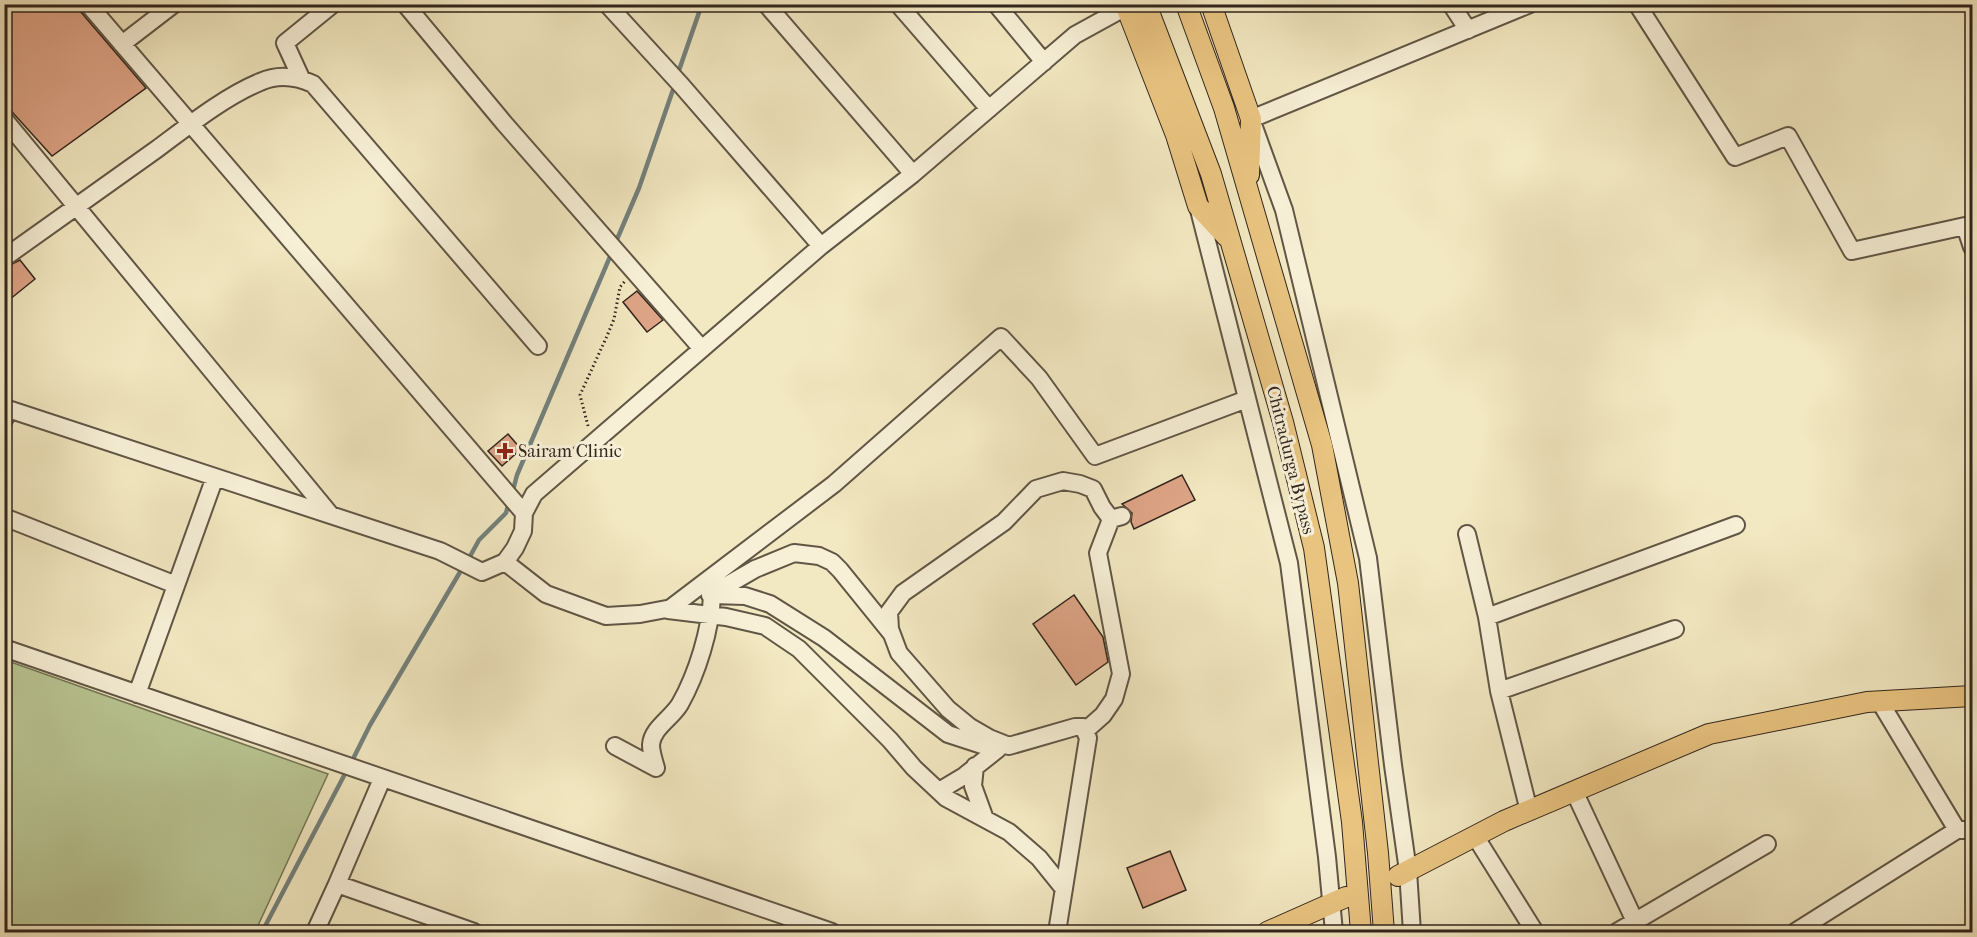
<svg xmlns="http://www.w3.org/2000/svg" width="1977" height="937" font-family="'IM FELL French Canon',serif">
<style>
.green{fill:#b9c693;stroke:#757658;stroke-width:1.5}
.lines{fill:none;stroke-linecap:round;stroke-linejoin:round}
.stream{stroke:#73817c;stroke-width:4.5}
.building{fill:#dea486;stroke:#31251d;stroke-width:1.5}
.minor-casing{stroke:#615646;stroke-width:20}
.major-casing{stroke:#31251d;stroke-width:22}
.path{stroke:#31251d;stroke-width:3;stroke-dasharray:1.5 3;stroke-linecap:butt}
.minor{stroke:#f7f0d7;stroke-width:16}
.major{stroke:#e9c480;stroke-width:20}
.poi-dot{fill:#8f2418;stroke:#f7f0d7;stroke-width:2}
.labels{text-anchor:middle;stroke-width:6;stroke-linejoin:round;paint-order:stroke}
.poi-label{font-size:18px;fill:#31251d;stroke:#f7f0d7;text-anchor:start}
.street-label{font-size:18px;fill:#31251d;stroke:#f7f0d7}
</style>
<rect width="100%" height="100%" fill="#f2e8c1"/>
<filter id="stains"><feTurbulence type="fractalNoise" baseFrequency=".00333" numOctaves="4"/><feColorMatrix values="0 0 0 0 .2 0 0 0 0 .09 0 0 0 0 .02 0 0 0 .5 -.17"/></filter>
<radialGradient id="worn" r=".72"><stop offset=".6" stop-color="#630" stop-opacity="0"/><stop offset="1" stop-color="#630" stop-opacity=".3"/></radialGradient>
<path class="green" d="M5,660L328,774L255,932H5Z"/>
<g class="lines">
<path class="stream" d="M677,76L702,4
M615,244L639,188L675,84
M512,494L517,475L612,252
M468,560L479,540L506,513L509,502
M351,763L370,725L463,567
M262,932L347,770"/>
</g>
<path class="building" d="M4,4H77L80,11L146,88L52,156L4,103Z
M20,260L35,279L4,304V268Z
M637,291L663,320L647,332L623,302Z
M508,434L521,449L502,466L488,451Z
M1182,475L1195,500L1134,529L1131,522L1132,513L1122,504Z
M1074,595L1103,637L1108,662L1076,685L1033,624Z
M1170,851L1186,890L1143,908L1127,868Z"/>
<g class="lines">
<g class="minor-casing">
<path id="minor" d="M88,4L524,513
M405,4L504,123L702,349
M607,4L682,86L821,246
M766,4L913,174
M898,4L989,109
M996,4L1044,62
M1451,4L1468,30
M1637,4L1735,157L1788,136L1852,251L1965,226L1972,247
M122,44L174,4
M301,78L285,43L333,4
M4,119L330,514
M1198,206L1289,563L1327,857L1334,932
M4,258C55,222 106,185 157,149C188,126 224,97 260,82C278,74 296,76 313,84L538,346
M4,420L8,409L440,551L482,572L505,562L515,548L523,531L524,513L534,494L821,246L913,174L1075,35L1126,7
M4,517L176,585
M1467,534L1487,617L1499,691L1529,811
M505,562L546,594L606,616L640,614L677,607
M710,595L755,569L794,553L819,556L832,562L840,570L891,633
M668,610L834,484L1001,337L1039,378L1095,456L1247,399
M668,610L726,617L765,626L799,649L890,740L914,768L946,798L1009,832L1039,858L1064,889
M1487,617L1736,525
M4,648L832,932
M1499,691L1675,629
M137,694L215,477
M1880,702L1957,830
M1085,731L1103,715L1114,699L1121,674L1098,553L1111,519
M615,746L656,768C654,761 651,752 651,745C652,728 672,718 680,704C697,674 711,629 712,595L745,596L770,604L824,638L948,734L994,749
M975,766L973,786L985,819
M939,791L964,776L998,749
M1574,791L1640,932
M1475,836L1535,932
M337,884L382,779
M315,932L337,884L474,932
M1057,932L1088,738L1083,727H1075L1009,746L989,738L970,727L948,709L899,653L890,629L889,612L903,593L1004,522L1036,489L1063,481L1080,484L1093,489L1102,507L1111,519L1122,516
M1412,932L1408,871L1393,765L1368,558L1284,210L1251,119L1530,4
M1617,932L1767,844
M1795,932L1957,830H1972"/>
</g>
<g class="major-casing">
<path id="major" d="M1125,4L1176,135L1198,206L1227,237
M1146,4L1211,174L1283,422L1314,548L1352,822L1361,932
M1186,4L1224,108L1322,445L1348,583L1378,853L1384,932
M1211,4L1251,119L1249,175
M1398,876L1504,821L1709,734L1867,702L1972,696
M1267,932L1346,897"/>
</g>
<path class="path" d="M588,426L580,395L607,336L614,319L620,287L625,281"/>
<use href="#minor" class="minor"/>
<use href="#major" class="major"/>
</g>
<path class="poi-dot" d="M502 442h6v6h6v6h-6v6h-6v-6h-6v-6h6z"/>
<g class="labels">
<g class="poi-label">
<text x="518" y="457">Sairam Clinic</text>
</g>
<g class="street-label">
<text transform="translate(1291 460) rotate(76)" y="6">Chitradurga Bypass</text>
</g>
</g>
<rect width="1977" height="937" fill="none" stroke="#f2e8c1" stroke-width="24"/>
<rect x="6" y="6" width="1965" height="925" fill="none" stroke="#31251d" stroke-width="3"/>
<rect x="12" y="12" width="1953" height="913" fill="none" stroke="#31251d" stroke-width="1.5"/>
<rect width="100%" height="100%" filter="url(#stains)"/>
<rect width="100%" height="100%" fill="url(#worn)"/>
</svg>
